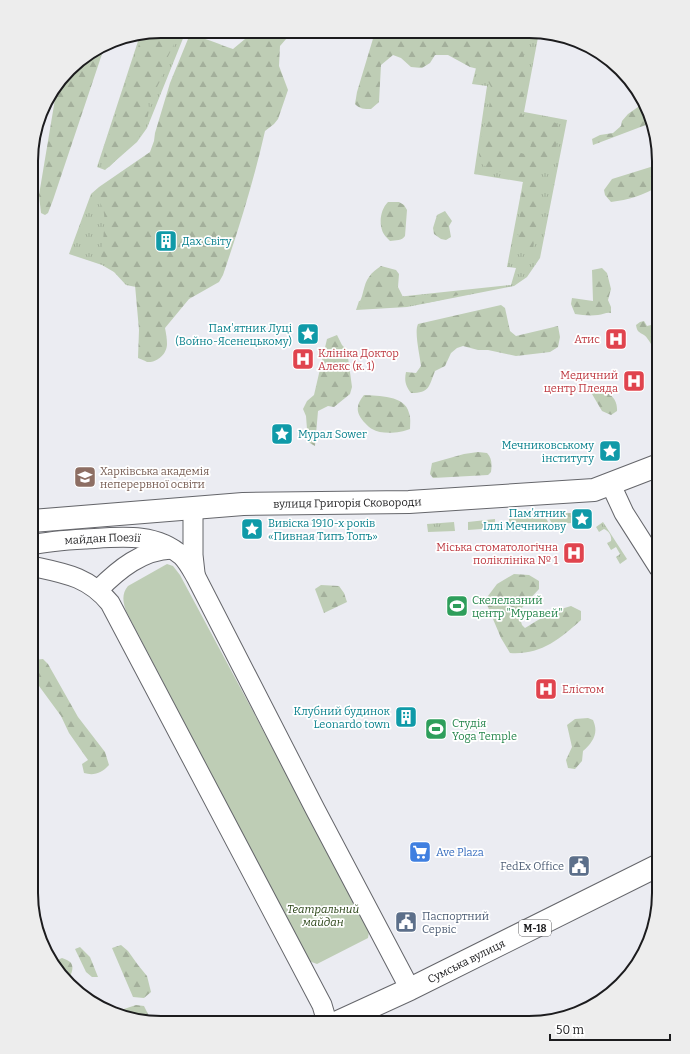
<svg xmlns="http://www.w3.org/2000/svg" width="690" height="1054" font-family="Bitter,serif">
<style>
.grass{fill:url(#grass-tufts)}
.forest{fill:url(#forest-firs)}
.green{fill:#becdb5}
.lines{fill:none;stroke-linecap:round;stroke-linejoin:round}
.minor-casing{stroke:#65666b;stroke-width:21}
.major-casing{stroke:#65666b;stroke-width:24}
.minor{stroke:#fff;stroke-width:19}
.major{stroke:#fff;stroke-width:22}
.labels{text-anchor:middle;stroke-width:3.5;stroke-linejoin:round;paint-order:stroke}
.shield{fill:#fff;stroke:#606062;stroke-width:1}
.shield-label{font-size:10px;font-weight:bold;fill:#1c1c1e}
.culture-label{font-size:11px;fill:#0d838f;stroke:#fff;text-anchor:end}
.health-label{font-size:11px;fill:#be3a42;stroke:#fff;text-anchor:end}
.education-label{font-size:11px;fill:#785e54;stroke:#fff;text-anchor:start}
.street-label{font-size:11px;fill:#1c1c1e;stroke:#fff}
.leisure-label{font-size:11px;fill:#27864d;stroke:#fff;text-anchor:start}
.shop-label{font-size:11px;fill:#366cbe;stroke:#fff;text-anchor:start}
.service-label{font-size:11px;fill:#4e5e75;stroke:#fff;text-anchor:end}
.park-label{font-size:11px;font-style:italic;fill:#264112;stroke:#fff}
.rim{fill:none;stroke:#1c1c1e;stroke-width:2}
</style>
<defs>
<pattern id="grass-tufts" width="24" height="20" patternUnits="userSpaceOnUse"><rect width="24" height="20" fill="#becdb5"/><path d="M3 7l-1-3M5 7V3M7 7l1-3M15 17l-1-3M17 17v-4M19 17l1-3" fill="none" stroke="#a3af9b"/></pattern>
<pattern id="forest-firs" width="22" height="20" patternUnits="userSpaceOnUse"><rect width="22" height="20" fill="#becdb5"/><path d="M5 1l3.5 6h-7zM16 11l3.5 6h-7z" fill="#a3af9b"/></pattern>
</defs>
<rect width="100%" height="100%" fill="#ebecf2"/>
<path class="grass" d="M161,31H186L147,128L137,142L105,170L97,167L140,35Z
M485,32H539L524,112L567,120L540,258L527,277L514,286L407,307L356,310L359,301L511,285L516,268L507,267L523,182L474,174L487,86L472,84Z
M91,194L107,200L136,287L126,285L114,272L102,265L69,254Z
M571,513L572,523L552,524L547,514Z
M544,514L549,524L509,528V519L512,516Z
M495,519V528L468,530V522Z
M454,522L455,531L428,532L427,524Z
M603,522L627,559L620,564L616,557L620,554L616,547L611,550L607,543L611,541C612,536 609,531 604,529L599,532L596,527Z"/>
<path class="forest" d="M161,31H180L165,63L161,79L154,93L148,101L149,110L146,126L137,140L109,167L103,169L101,166L110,134L142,35Z
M251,31H293L280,46L279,66L288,90L278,119L274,124L265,131C254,180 239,228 223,275L219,282L189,299L165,328C166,333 167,339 167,344C167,354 157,363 147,362C145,361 141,359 138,358L139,330L135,285L126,281L101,261C101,246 108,219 102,206C100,202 95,198 91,194L99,187L150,152L154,141L155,133L170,83L188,39C202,34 219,45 233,49L251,34Z
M375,32H533L524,50L523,64L526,79L521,113L525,118L545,119L556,123L560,130L552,162L542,170L536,177L540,195L537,224L532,252C524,250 521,245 518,237L523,182L516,174L495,171L483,165L479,155V144L488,113L492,89L482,70L470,67L448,55H435L430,63L422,68L411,67L401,58L393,55L381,65L379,102L371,109C364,109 360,109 355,104L357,92Z
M105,45L53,200L48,213L45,215L41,213L39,195L57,87L75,63Z
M638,107L647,108L649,111L651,123L593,145L592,139L600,135L613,133L621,126L622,121L628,114Z
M657,165H659V186C644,195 628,200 611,202L605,195L604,190L612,179Z
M388,202H399L404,205L407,210L405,236C402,241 396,240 390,241C387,238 383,234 382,230C379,221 381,209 388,202Z
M445,211L452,221L449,226L451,237L446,240L441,239L434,234L433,228L437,215Z
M381,266L396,270L399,274L398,287L403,297L452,292L464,293C431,305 395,308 361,308L359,303C364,295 363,285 369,277C372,272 377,269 381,266Z
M602,268L607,273L611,289L608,300L611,307V313C606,312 603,315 598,315C590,316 582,315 575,314L571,304L572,298L593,301L592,270Z
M501,305L505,308L510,331L516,336L558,326L560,337L558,347L550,352L516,356L488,350H478L463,346L457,348L451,353L445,366L435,371C429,386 430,393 411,393C406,386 404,382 406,372L416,373L421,366C420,356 414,332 418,324Z
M644,321L647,326L651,325L658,339L653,344H651C649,341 647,337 644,335C639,332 637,332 636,325L640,322Z
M337,335L342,345L347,350L352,387L350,394L334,407L328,406L318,411L315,446L308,442L306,416L303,409L307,401L314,395L327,339Z
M593,390C606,390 618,396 617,411L611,415L602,411L592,394Z
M364,395C378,396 405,395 409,413C411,418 410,424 410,429C400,433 382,435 372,429C370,428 367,425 365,423C356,413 355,406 364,395Z
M478,452L487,453C492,458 492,465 491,472L488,475L433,478L430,474L432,463L464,454Z
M514,574L529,575L539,581V589L518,612L522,625L525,628C541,618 553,611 571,606L581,611V620C559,640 540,655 510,653L501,638L485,600L497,584Z
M321,585L339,586L344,593L347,602L324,613L315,589Z
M43,659L48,664L78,717L105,752L109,765C102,773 94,776 84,773L82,764L88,760L69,733L61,716L39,686L31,668V661L33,660Z
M588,718L593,720C599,733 593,742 583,751L582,761L575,769L568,768L566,760L572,747L567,725L575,719Z
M121,945L128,951L138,965L147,976L151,992L144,998L133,997L112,948Z
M80,947L90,957L98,977H92L86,972L75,949Z
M62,958C75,962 74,968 69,979L55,961Z
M136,1005L144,1006L148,1014L144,1022L118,1011Z"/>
<path class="green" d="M517,137L532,141L528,155L514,151Z
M167,564L173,566L180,575L369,928V932L368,938L317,964L309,961L127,613C123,604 121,594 128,586Z"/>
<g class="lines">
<g class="minor-casing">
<g id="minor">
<path d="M611,485L624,513L659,568"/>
<path d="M193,508V555L195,573"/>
<path id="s1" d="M32,545C49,541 68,540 86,539C119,537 156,532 182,556C188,562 192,570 196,577L315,809L410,989"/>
<path d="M31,566C63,573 88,576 110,603L322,1005L327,1022"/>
<path d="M98,590C119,569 142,550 172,549"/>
</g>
</g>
<g class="major-casing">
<g id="major">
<path id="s2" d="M32,521L243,504L409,502L594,490L659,465"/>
<path id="s3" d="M338,1022L410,989L659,865"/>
</g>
</g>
<use href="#minor" class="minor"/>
<use href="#major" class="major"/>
</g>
<defs>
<g id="building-square" transform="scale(1.15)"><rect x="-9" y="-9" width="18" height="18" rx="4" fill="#0f9aa8" stroke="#fff"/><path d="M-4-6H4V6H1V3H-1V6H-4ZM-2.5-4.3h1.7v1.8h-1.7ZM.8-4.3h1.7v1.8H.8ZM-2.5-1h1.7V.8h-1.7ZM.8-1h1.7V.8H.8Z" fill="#fff"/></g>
<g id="sight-square" transform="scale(1.15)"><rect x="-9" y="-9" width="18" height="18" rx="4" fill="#0f9aa8" stroke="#fff"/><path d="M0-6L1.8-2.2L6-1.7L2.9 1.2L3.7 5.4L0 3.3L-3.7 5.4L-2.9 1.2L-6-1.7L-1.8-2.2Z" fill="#fff"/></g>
<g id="hospital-square" transform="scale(1.15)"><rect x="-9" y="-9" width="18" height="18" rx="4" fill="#e0444e" stroke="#fff"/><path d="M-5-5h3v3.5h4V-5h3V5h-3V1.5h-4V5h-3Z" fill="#fff"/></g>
<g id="university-square" transform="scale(1.15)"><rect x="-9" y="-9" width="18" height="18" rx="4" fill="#8d6e63" stroke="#fff"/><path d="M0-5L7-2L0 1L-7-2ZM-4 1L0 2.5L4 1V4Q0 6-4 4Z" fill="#fff"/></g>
<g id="stadium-square" transform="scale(1.15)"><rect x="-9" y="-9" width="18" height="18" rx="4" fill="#2e9e5b" stroke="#fff"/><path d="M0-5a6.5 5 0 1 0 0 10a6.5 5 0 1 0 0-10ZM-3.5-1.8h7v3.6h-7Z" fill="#fff"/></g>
<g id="supermarket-square" transform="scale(1.15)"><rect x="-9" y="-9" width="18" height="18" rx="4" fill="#3f7fe0" stroke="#fff"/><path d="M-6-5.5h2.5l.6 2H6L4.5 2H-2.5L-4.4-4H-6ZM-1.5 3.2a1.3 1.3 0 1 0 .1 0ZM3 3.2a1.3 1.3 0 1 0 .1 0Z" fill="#fff"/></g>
<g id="civic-square" transform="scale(1.15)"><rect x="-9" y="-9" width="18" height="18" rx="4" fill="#5c6f8a" stroke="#fff"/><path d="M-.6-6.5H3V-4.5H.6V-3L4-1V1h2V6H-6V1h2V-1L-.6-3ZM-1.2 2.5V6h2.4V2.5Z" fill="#fff"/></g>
</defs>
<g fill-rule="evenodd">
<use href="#building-square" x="166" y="241"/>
<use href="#sight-square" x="308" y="334"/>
<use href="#hospital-square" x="616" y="339"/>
<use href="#hospital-square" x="303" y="359"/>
<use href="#hospital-square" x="634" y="381"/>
<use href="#sight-square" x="282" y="434"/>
<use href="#sight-square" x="610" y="451"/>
<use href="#university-square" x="85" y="477"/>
<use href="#sight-square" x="582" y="519"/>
<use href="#sight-square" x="252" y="529"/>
<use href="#hospital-square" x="574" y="553"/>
<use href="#stadium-square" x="457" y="606"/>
<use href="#hospital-square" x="546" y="689"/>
<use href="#building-square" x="406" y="717"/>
<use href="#stadium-square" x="436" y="729"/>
<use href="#supermarket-square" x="420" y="852"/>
<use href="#civic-square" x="579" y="866"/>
<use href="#civic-square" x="406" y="922"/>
</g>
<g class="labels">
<rect class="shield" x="519" y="920" width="32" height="16" rx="3"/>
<g class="shield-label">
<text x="535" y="932">М-18</text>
</g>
<g class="culture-label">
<text x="182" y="245" text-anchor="start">Дах Світу</text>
<text x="292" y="332">Пам'ятник Луці<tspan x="292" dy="13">(Войно-Ясенецькому)</tspan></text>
<text x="298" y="438" text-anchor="start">Мурал Sower</text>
<text x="594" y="449">Мечниковському<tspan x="594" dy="13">інституту</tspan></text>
<text x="566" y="517">Пам’ятник<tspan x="566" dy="13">Іллі Мечникову</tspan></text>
<text x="268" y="527" text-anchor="start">Вивіска 1910-х років<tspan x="268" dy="13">«Пивная Типъ Топъ»</tspan></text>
<text x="390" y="715">Клубний будинок<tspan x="390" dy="13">Leonardo town</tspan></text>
</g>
<g class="health-label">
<text x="600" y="343">Атис</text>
<text x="318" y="357" text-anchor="start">Клініка Доктор<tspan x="318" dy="13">Алекс (к. 1)</tspan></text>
<text x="618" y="379">Медичний<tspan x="618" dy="13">центр Плеяда</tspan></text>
<text x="558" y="551">Міська стоматологічна<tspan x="558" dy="13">поліклініка № 1</tspan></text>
<text x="562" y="693" text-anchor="start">Елістом</text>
</g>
<g class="education-label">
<text x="100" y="475">Харківська академія<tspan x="100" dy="13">неперервної освіти</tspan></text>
</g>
<g class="street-label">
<text dy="4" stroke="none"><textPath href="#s2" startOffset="316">вулиця Григорія Сковороди</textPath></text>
<text dy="4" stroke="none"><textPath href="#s1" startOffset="71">майдан Поезії</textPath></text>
<text dy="4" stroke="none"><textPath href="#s3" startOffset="142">Сумська вулиця</textPath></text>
</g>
<g class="leisure-label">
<text x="472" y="604">Скелелазний<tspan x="472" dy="13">центр "Муравей"</tspan></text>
<text x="452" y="727">Студiя<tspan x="452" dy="13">Yoga Temple</tspan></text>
</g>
<g class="shop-label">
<text x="436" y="856">Ave Plaza</text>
</g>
<g class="service-label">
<text x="564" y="870">FedEx Office</text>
<text x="422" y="920" text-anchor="start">Паспортний<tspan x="422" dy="13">Сервіс</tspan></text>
</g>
<g class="park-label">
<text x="323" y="913">Театральний<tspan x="323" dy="13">майдан</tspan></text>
</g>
</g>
<path d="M0 0H690V1054H0ZM161 38H529A123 123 0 0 1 652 161V893A123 123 0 0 1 529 1016H161A123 123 0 0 1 38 893V161A123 123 0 0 1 161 38Z" fill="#ededed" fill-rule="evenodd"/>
<path class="rim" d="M161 38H529A123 123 0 0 1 652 161V893A123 123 0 0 1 529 1016H161A123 123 0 0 1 38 893V161A123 123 0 0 1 161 38Z"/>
<path d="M550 1034v6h120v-6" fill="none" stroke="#1c1c1e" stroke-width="2"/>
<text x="556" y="1034" font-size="12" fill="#1c1c1e" stroke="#ffffff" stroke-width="3" paint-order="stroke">50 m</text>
</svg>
